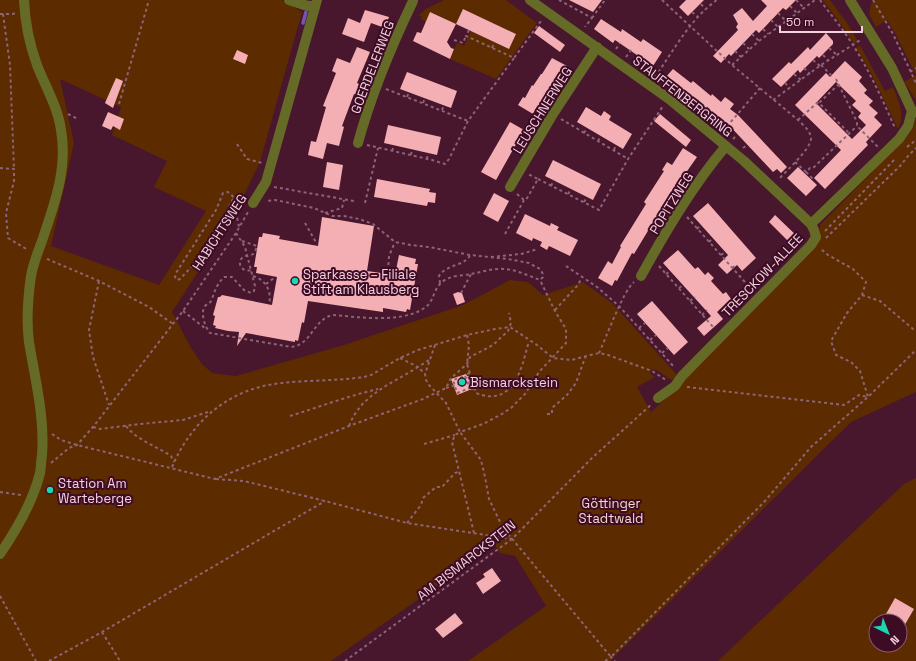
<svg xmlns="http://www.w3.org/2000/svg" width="916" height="661" font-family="'Space Grotesk',sans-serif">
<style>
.green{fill:#5d2b00;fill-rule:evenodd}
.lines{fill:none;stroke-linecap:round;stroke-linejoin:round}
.stream{stroke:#7155b5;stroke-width:3.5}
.building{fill:#f4afb4;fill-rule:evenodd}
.path{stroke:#8e6376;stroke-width:2;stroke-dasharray:3 3;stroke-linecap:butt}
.minor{stroke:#656b26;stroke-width:10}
.poi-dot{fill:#1cd5b1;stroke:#3d0b24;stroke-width:1.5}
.labels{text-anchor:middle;stroke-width:4;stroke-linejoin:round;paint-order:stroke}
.street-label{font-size:13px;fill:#f3d2de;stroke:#3d0b24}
.poi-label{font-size:13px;fill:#f3d2de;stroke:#3d0b24;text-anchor:start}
.park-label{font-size:13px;fill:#f2d9c9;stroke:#3d0b24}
</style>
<rect width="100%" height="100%" fill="#48162d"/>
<path class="green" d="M0,0H282L302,12L260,162L233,218L172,312L190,346L201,363L212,373L236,376L344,345L463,305L510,280L528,282L543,295L583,282L613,304L677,375L676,378L673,380C664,378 659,367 651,370L650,373L655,377L637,387L651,412L674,391L819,238L820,225L907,137L912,130L916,118V392L851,422L610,661H468L546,606L515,556L500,553L495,545L331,661H0ZM60,79L121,107L112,135L167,161L154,187L206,211L159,285L51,246L74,143Z
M444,0H506L537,23L496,79L450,59L457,43L464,46L471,31L508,49L516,34L463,9L456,24L431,12L426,22L421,19L422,17L419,15L426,9Z
M823,0H830L847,23L858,41L854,44L842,26Z
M876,0H916V100L904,82L916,75L895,33L887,20L876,27L869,14L871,3Z
M860,45L885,91L893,87C899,102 905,114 898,129L872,75L856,48Z
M916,478V661H718L904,484ZM876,621H900V645H876Z"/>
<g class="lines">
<path class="stream" d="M303,23L306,12"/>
</g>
<path class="building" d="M569,0H602L593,12Z
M686,0H704L688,16L679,7Z
M761,0H796L786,10L783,8L759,33L756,30L731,56L729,54L721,63L713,56L738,30L736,27L738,24L733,15L742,8L753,21L767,6Z
M463,9L516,34L509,49L456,24L447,42L451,48L454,49L450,59L413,41L417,32L421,33L430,12L456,24Z
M365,10L389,17L385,28L371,23L364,42L342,34L348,18L360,23Z
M601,19L621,32L622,29L641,42L643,39L662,52L653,66L615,40L613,43L594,29Z
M539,26L565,45L560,52L534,33Z
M826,33L833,41V44L819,58L817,56L800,73L798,70L781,87L772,79L789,62L791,64L808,47L810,50Z
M357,47L370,52L357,83L361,85L357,95L354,94L342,126L344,127L339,146L327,143L323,159L308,155L311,141L316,142L326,107L323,106L336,73L332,71L337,58L350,63Z
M237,50L248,55L245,64L233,59Z
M552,58L567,66L556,85L554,84L547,96L546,95L539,108L537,107L533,114L518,105L523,97L525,98L532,85L533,86L541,74H542Z
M845,61L862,77L859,81L867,90L864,93L873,101L869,105L878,113L874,117L882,125L866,142L868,145L825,189L814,178L841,150L795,105L826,73L830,77ZM836,82L856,101L852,105L861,113L858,117L866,125L852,139L816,103Z
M673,69L691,83L693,81L711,96L712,94L721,102L725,97L734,104L730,109L738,115L787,167L781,173L777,169L773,172L727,123L725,125L684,91L683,93L665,78Z
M407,72L457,91L451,108L400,89Z
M116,78L123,81L113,108L105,103Z
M586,107L601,116L604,111L611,116L609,120L632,134L623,149L577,122Z
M108,112L124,119L120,130L113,126L111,130L102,126Z
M660,114L691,140L686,147L654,121Z
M510,122L524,130L496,180L481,172Z
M388,125L441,137L437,155L384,143Z
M683,148L697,157L676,187L675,186L634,254L632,253L617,281L615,280L612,286L598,278L608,261L612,264L621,247L620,246L646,204L644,202L664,171L662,170L667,162L672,165Z
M553,160L601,184L593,200L545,176Z
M327,162L343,165L339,190L323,187Z
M798,167L817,185L806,196L787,178Z
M377,179L430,189L429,192L436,193L435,203L428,202L427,206L374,197Z
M494,193L509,201L498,222L483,214Z
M708,203L756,258L742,271L737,265L727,274L718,265L728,255L693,216Z
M525,214L550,226L551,223L559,227L557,230L578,240L570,256L549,246L547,250L540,246L542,242L533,238L532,241L516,233Z
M775,215L799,238L792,245L769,222Z
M322,217L374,226L367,271L395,275L399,255L416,259L415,264H418L410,310L407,309L406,312L383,308V312L308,301L304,323L302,322L298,341L295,340V342L246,333L237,346L239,332L228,331L215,328L216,326L213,325L215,316L213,315L218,297H220L222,295L272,305L277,277L256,273L257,267H254L259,237H262L263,233L280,236L279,239L318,246Z
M678,250L695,269L698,267L705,275L708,272L714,278L711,281L723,294L726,292L731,299L717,312L723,319L704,336L697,328L711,316L663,263Z
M458,292L462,293L465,302L457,305L453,294Z
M652,301L688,342L674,355L637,314Z
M466,374L467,376H469L472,387L471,388L472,389L457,395L451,379Z
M492,568L501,581L483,594L476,583L485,577L483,574Z
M895,598L914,609L900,633V621H882Z
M455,613L463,623L443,638L435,629Z"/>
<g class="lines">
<path class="path" d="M559,0L592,18L585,27
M662,0L732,65L798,120C803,125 810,130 811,138C812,148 786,171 779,179
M796,0L804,8
M820,0C827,10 835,19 842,29C864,59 880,94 895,128
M873,0L893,34L916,83
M701,4L705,9
M790,6L797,13
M692,12L698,17
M778,13L786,21
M0,14H13L15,13
M3,14L10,65L14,169
M592,18L605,0
M771,20L778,27
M763,29L768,34
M469,30L466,36L514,58L541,21
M752,34L759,41
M454,40L463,43L466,36
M743,43L749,49
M492,48L495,42
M829,48L837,55
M616,49L620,43
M735,51L741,57
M823,55L829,61
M626,57L631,50
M813,60L820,66
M634,62L640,53
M732,65L759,41L815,0
M821,65L831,75
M642,68L647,60L649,59
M804,68L810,74
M910,72L916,68
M794,74L801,80
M655,77C674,50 690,19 717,0
M836,79L857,122V126L878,147
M785,83L790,88
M839,84L819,103L849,133
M666,85L669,81
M386,89L468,121
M407,97L409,92
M684,100L689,94
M773,100L821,65L862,39
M423,103L425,98
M119,104L149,0
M694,108L698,103
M442,110L444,105
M68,114L78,119
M702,114L708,107
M561,119L628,159
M709,120L714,115
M798,120L817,103H819
M723,131L760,88
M584,133L587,128
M733,139L737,135
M598,141L601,136
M237,144L247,159L262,163
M367,145L432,160L445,164L449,159L468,121L514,58
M907,147L916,140
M743,148L747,145
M614,150L616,145
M392,151L394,146
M411,155L412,150
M427,159L428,153
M795,162L806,172L810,168H813L857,126
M0,168L14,169V181L6,213L8,238L28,250
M806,172L813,179
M538,179L599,210L628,159L663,106
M551,186L554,180
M274,187L354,201
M517,194L524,200
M568,194L571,189
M233,199L206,249L196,262L180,279L177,280L175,277L176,273L216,210L223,193L228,192L231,194L233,197L239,227
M584,202L587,197
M365,203L378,148
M325,213L342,208L344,200
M687,217L752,290
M305,223L317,244
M697,229L701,225
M825,231L896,158
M236,233L245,247L255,286L254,291L251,293L244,290L232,277H224C217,284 215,290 212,299C211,303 208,303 205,306C200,313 205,327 210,333L291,347C312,345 313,319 333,315C358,317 398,323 421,310C435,303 431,294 440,284C448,275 461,276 471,274C482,272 493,268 505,269C517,270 529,276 540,280L543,277V274L540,269L529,263L508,259L470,255L429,247L411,245L395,242L373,224L359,219L344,216H332L314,208L275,200L266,201
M505,234L524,200H526L538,179L528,174
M826,238L901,165L908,156L916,148
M242,241L257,246C256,249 255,253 253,254C250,256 246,255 243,257C236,263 242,273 251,270
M709,242L713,238
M721,255L725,252
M491,257L521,254L538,249
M47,259L99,281L149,307L173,324
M566,266L597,287L619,306L675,368
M659,266L714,328
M732,268L736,265
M388,271L389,256L395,242
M666,274L670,271
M253,276C266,280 272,291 269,305
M99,281L89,330L93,357L109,405
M440,283L439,276C446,264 466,266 470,255
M266,284L274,278
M679,288L683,285
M461,293L471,274
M862,295L880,301L913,329L916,330
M690,301L695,297
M555,310L578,285L582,277
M183,311L206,329
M702,315L707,310
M639,328L645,323
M467,335L469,345L467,364L476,393C493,400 505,396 516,381H533
M650,340L656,335
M435,345L425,374L426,380L429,385L446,403L460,432L483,424L502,414L511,408L525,394L539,372L566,343V329L555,311L540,280
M599,353C606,338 623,291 634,282
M662,353L668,348
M400,358L418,367L429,360
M470,373L467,374L468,376L472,389L475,388
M465,376L470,388L457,393L453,380Z
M460,378L464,391
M516,381L523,363L529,341
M687,387L844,405L859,395L868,397L860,371L851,362L836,355L831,341L847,313L862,295L866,282L853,269L828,255L820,248
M446,388L470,381
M547,414H552V408L567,395L576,383L586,355
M290,416C319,407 348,396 378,389
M126,426C137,440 156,446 171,456L174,462
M349,426C361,394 392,384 418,367L425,374
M93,427L100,429L140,424L183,420L211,411
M52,434L61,440L77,445L215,479L349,426L423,399L446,388L451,378L467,364L470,357L493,345L508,331L511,323L509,313
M424,444L455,435
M51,463L69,448L77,445L93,427L183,311L236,233L248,212
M172,467C192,420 230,388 282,383C309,380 336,381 364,377L371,375L400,358L418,350L467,335L495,329L510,327L537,345L553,358L571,360L599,353L608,355L652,371L666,380
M216,479L244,481L325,501L407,523L512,539
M0,492L21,495
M407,523L421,505L423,498L436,487H442L455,473L458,472
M474,533L452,442L455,435L460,432L481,460L485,477L489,499L503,528L611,657L764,502L811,447L868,397L916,350
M0,596L36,661
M102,632L120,661
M49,661L102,632L325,501
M345,661L512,539L593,457L652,404
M605,661L611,657L615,661"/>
<path class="minor" d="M289,0L304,5L315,7
M530,0L669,99L744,161L811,224L814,230L816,237L811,245L682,376L675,386L658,398
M850,0L892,68L912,111L916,112
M358,143C371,95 391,47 413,1
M510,187L553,114L597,47
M253,203L266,182L317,0
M811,224L899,139L908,126L912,111
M641,276C666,231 693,185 726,146
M0,554C17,529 33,502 40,473C41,468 41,461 42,455C45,417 35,379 29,342C26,320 28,297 31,276C33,264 38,252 42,241C54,205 68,169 61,130C58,107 45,86 37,65C29,43 25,23 24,0"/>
</g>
<g class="poi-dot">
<circle cx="295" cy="281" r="4"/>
<circle cx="462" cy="382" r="4"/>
<circle cx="50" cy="490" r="4"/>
</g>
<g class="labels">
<g class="street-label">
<text transform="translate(372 67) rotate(-69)" y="5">GOERDELERWEG</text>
<text transform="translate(683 96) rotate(38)" y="5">STAUFFENBERGRING</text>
<text transform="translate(542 110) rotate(-58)" y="5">LEUSCHNERWEG</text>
<text transform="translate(671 203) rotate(-58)" y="5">POPITZWEG</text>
<text transform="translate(219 232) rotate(-57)" y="5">HABICHTSWEG</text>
<text transform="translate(762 275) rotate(-46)" y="5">TRESCKOW-ALLEE</text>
<text transform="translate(466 560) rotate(-38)" y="5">AM BISMARCKSTEIN</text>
</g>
<g class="poi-label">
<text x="303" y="279">Sparkasse – Filiale<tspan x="303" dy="15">Stift am Klausberg</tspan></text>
<text x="470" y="387">Bismarckstein</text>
<text x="58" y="488">Station Am<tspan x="58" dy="15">Warteberge</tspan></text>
</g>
<g class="park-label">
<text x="611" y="508">Göttinger<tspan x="611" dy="15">Stadtwald</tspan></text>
</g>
</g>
<g transform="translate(888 633) rotate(137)"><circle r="19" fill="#3d0b24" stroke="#865b6e"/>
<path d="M0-3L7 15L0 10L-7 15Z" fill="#1cd5b1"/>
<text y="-6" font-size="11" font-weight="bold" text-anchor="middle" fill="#f3d2de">N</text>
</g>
<path d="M780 26v6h82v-6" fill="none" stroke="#f3d2de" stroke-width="2"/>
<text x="786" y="26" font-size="12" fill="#f3d2de" stroke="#3d0b24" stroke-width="3" paint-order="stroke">50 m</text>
</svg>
